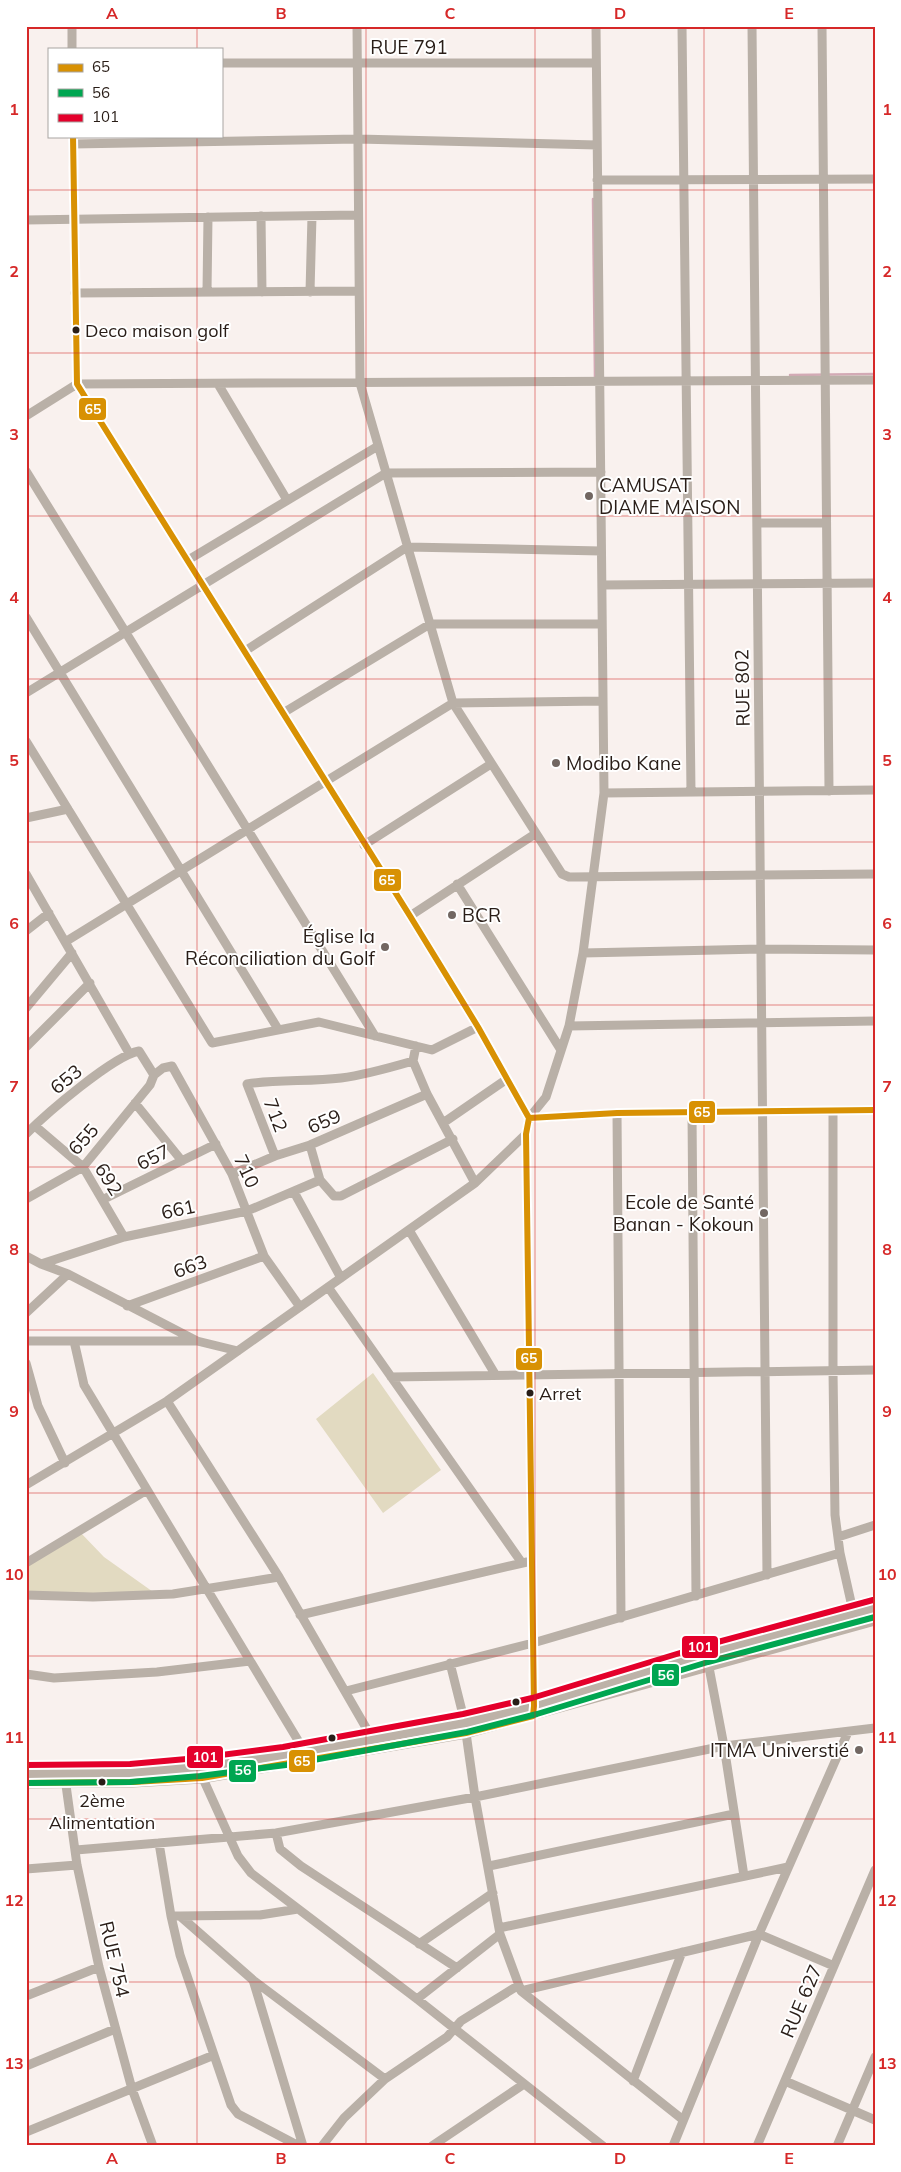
<svg xmlns="http://www.w3.org/2000/svg" width="901" height="2172" font-family="Mulish,sans-serif">
<style>
.green{fill:#e2dac1}
.lines{fill:none;stroke-linecap:round;stroke-linejoin:round}
.stream{stroke:#d3aab5;stroke-width:2.5}
.minor{stroke:#b9b0a7;stroke-width:9}
.major{stroke:#bdb2a8;stroke-width:11}
.bus-1-casing{stroke:#fff;stroke-width:10}
.bus-2-casing{stroke:#fff;stroke-width:10}
.bus-3-casing{stroke:#fff;stroke-width:10}
.bus-1{stroke:#d89103;stroke-width:6}
.bus-2{stroke:#00a651;stroke-width:6}
.bus-3{stroke:#e4002b;stroke-width:6}
.grid{fill:none;stroke:#d62828;stroke-width:1;stroke-opacity:0.55}
.bus-dot{fill:#291d17;stroke:#fff;stroke-width:2}
.poi-dot{fill:#726762;stroke:#fff;stroke-width:2}
.labels{text-anchor:middle;stroke-width:4;stroke-linejoin:round;paint-order:stroke}
.bus-label{font-size:18px;fill:#291d17;stroke:#fff;text-anchor:start}
.street-label{font-size:19px;fill:#291d17;stroke:#fff}
.poi-label{font-size:19px;fill:#291d17;stroke:#fff;text-anchor:start}
.line-badge{stroke:#fff;stroke-width:2}
.badge-label{font-size:14px;text-anchor:middle;font-weight:bold;fill:#fff}
.neatline{fill:none;stroke:#d62828;stroke-width:2}
.grid-label{font-size:16px;text-anchor:middle;font-weight:bold;fill:#d62828}
</style>
<rect width="100%" height="100%" fill="#f9f1ee"/>
<path class="green" d="M373,1373L441,1470L383,1513L316,1419Z
M79,1531L104,1557L156,1594H26V1563Z"/>
<g class="lines">
<path class="stream" d="M593,199L595,378
M790,375L875,374"/>
<path class="minor" d="M72,26V49
M357,26L360,383L453,703L562,874L569,877L875,874
M682,26L691,792
M752,26L767,1575
M822,26L829,791
M221,63H596
M73,136L77,384
M73,144L358,139L597,145
M597,180L875,179
M261,216L262,292
M26,220L358,215
M207,292L208,217
M310,292L312,216
M75,293L359,291
M77,384L410,916L478,1027L529,1118
M218,384L287,500
M26,416L77,384L875,380
M26,471L375,1036
M757,523H826
M188,560L378,446
M602,585L875,583
M26,617L278,1029
M245,651L407,547L601,551
M26,693L386,473L601,472
M283,713L430,624H602
M26,741L212,1043L319,1022L432,1050L478,1027
M604,793L875,790
M26,818L68,809
M364,845L491,764
M26,874L129,1053
M457,884L561,1050
M410,916L535,834
M26,931L49,913
M65,942L453,703L603,701
M583,953L761,949L875,950
M26,1008L72,953
M569,1026L875,1021
M416,1046L413,1061L427,1094L475,1183
M26,1047L90,983
M154,1075L163,1068L172,1066L232,1174L264,1256L300,1307
M135,1103L182,1161
M833,1111V1371L835,1515L840,1553L855,1620
M617,1113L621,1618
M692,1113L696,1596
M529,1118L617,1113L875,1110
M443,1123L507,1079
M35,1126L83,1167L124,1237
M26,1134C47,1113 113,1056 139,1051L154,1075L150,1085L83,1167L26,1199
M310,1145L320,1180L334,1196H341L453,1139
M275,1156L247,1084C278,1079 310,1082 341,1078C365,1075 389,1068 413,1061
M232,1174L275,1156L310,1145L427,1094
M294,1192L341,1278
M104,1199L216,1144
M409,1230L495,1374
M26,1256L41,1264L68,1274L197,1341L238,1351
M41,1264L124,1237L247,1211L320,1180
M328,1287L522,1563
M127,1306L264,1256
M26,1313L68,1274
M26,1341H195
M74,1341L84,1385L305,1752
M26,1363L38,1406L65,1463
M391,1377L875,1370
M167,1401L279,1577L376,1745
M26,1485L167,1401L475,1183L526,1134
M838,1537L875,1525
M26,1563L147,1490
M26,1595L93,1597L173,1594L279,1577
M300,1615L527,1562
M708,1662L724,1746L744,1876
M450,1663L465,1723
M26,1674L54,1678L157,1672L250,1661
M346,1691L533,1643L840,1553
M534,1711L526,1134L529,1118L546,1097L569,1026L583,953L604,793L596,26
M466,1733L475,1797L500,1934L521,1991L682,2119
M200,1772L238,1856L251,1873L417,1999L603,2146
M65,1778L77,1865L99,1967L132,2089L153,2146
M276,1833L280,1849L301,1866L457,1968
M159,1843L171,1916H180L253,1980L303,2146
M76,1850L276,1833L475,1797L724,1746L875,1728
M489,1866L734,1814
M26,1869L77,1865
M171,1916L180,1955L231,2105L238,2114L299,2146
M180,1916L260,1915L298,1909
M499,1928L788,1867
M419,1944L493,1893
M253,1980L385,2079
M521,1991L759,1934L834,1966
M26,1996L99,1967
M417,1999L500,1934
M26,2066L115,2029
M633,2081L682,1952
M785,2081L875,2120
M26,2132L214,2055
M322,2146L344,2118L385,2079L447,2037L461,2021L519,1985
M432,2146L524,2084
M673,2146L759,1934L848,1732
M757,2146L875,1870
M837,2146L875,2057"/>
<path class="major" d="M26,1774L130,1773L199,1767L284,1756L465,1723L534,1706L706,1654L875,1608
M26,1783L133,1782L202,1778L466,1733L875,1620"/>
<g class="bus-1-casing">
<path id="bus-1" d="M529,1118L617,1113L875,1110
M26,1783L133,1782L202,1778L466,1733L533,1716L534,1706L526,1134L529,1118L478,1027L410,916L77,384L73,136"/>
</g>
<g class="bus-2-casing">
<path id="bus-2" d="M26,1783L130,1782L200,1776L286,1765L467,1732L537,1714L708,1662L875,1617"/>
</g>
<g class="bus-3-casing">
<path id="bus-3" d="M26,1765L130,1764L198,1758L283,1747L463,1714L532,1698L703,1646L873,1600"/>
</g>
<use href="#bus-1" class="bus-1"/>
<use href="#bus-2" class="bus-2"/>
<use href="#bus-3" class="bus-3"/>
</g>
<path class="grid" d="M197,26V49M366,26V2146M535,26V2146M704,26V2146M197,136V2146M26,190H875M26,353H875M26,516H875M26,679H875M26,842H875M26,1005H875M26,1167H875M26,1330H875M26,1493H875M26,1656H875M26,1819H875M26,1982H875"/>
<g class="bus-dot">
<circle cx="76" cy="330" r="4.5"/>
<circle cx="530" cy="1393" r="4.5"/>
<circle cx="516" cy="1702" r="4.5"/>
<circle cx="332" cy="1738" r="4.5"/>
<circle cx="102" cy="1782" r="4.5"/>
</g>
<g class="poi-dot">
<circle cx="589" cy="496" r="5"/>
<circle cx="556" cy="763" r="5"/>
<circle cx="452" cy="915" r="5"/>
<circle cx="385" cy="947" r="5"/>
<circle cx="764" cy="1213" r="5"/>
<circle cx="859" cy="1750" r="5"/>
</g>
<g class="labels">
<g class="bus-label">
<text x="85" y="337">Deco maison golf</text>
<text x="539" y="1400">Arret</text>
<text x="102" y="1807" text-anchor="middle">2ème<tspan x="102" dy="22">Alimentation</tspan></text>
</g>
<g class="street-label">
<text x="409" y="54">RUE 791</text>
<text transform="translate(742 688) rotate(-91)" y="7">RUE 802</text>
<text transform="translate(66 1079) rotate(-39)" y="7">653</text>
<text transform="translate(276 1115) rotate(69)" y="7">712</text>
<text transform="translate(324 1121) rotate(-23)" y="7">659</text>
<text transform="translate(83 1139) rotate(-48)" y="7">655</text>
<text transform="translate(153 1157) rotate(-26)" y="7">657</text>
<text transform="translate(247 1171) rotate(65)" y="7">710</text>
<text transform="translate(109 1179) rotate(58)" y="7">692</text>
<text transform="translate(178 1209) rotate(-12)" y="7">661</text>
<text transform="translate(190 1266) rotate(-20)" y="7">663</text>
<text transform="translate(115 1959) rotate(77)" y="7">RUE 754</text>
<text transform="translate(801 2001) rotate(-67)" y="7">RUE 627</text>
</g>
<g class="poi-label">
<text x="599" y="492">CAMUSAT<tspan x="599" dy="22">DIAME MAISON</tspan></text>
<text x="566" y="770">Modibo Kane</text>
<text x="462" y="922">BCR</text>
<text x="375" y="943" text-anchor="end">Église la<tspan x="375" dy="22">Réconciliation du Golf</tspan></text>
<text x="754" y="1209" text-anchor="end">Ecole de Santé<tspan x="754" dy="22">Banan - Kokoun</tspan></text>
<text x="849" y="1757" text-anchor="end">ITMA Universtié</text>
</g>
</g>
<g class="line-badge">
<rect x="78" y="397" width="29" height="24" rx="5" fill="#d89103"/>
<rect x="373" y="868" width="29" height="24" rx="5" fill="#d89103"/>
<rect x="688" y="1100" width="28" height="24" rx="5" fill="#d89103"/>
<rect x="515" y="1347" width="28" height="24" rx="5" fill="#d89103"/>
<rect x="681" y="1635" width="38" height="24" rx="5" fill="#e4002b"/>
<rect x="651" y="1663" width="29" height="24" rx="5" fill="#00a651"/>
<rect x="186" y="1745" width="38" height="24" rx="5" fill="#e4002b"/>
<rect x="288" y="1749" width="28" height="24" rx="5" fill="#d89103"/>
<rect x="228" y="1759" width="29" height="24" rx="5" fill="#00a651"/>
</g>
<g class="badge-label">
<text x="93" y="414">65</text>
<text x="387" y="885">65</text>
<text x="702" y="1117">65</text>
<text x="529" y="1363">65</text>
<text x="700" y="1652">101</text>
<text x="666" y="1680">56</text>
<text x="205" y="1762">101</text>
<text x="302" y="1766">65</text>
<text x="243" y="1775">56</text>
</g>
<rect width="901" height="2172" fill="none" stroke="#ffffff" stroke-width="55"/>
<rect x="48" y="48" width="175" height="90" fill="#ffffff" stroke="#a9a5a2"/>
<rect x="58" y="64" width="25" height="8" fill="#d89103" stroke="#a9a5a2"/>
<text x="92" y="72" font-size="15" fill="#291d17">65</text>
<rect x="58" y="89" width="25" height="8" fill="#00a651" stroke="#a9a5a2"/>
<text x="92" y="98" font-size="15" fill="#291d17">56</text>
<rect x="58" y="114" width="25" height="8" fill="#e4002b" stroke="#a9a5a2"/>
<text x="92" y="122" font-size="15" fill="#291d17">101</text>
<rect x="28" y="28" width="846" height="2116" class="neatline"/>
<g class="grid-label">
<text x="112" y="19">A</text>
<text x="281" y="19">B</text>
<text x="450" y="19">C</text>
<text x="620" y="19">D</text>
<text x="789" y="19">E</text>
<text x="14" y="115">1</text>
<text x="887" y="115">1</text>
<text x="14" y="277">2</text>
<text x="887" y="277">2</text>
<text x="14" y="440">3</text>
<text x="887" y="440">3</text>
<text x="14" y="603">4</text>
<text x="887" y="603">4</text>
<text x="14" y="766">5</text>
<text x="887" y="766">5</text>
<text x="14" y="929">6</text>
<text x="887" y="929">6</text>
<text x="14" y="1092">7</text>
<text x="887" y="1092">7</text>
<text x="14" y="1255">8</text>
<text x="887" y="1255">8</text>
<text x="14" y="1417">9</text>
<text x="887" y="1417">9</text>
<text x="14" y="1580">10</text>
<text x="887" y="1580">10</text>
<text x="14" y="1743">11</text>
<text x="887" y="1743">11</text>
<text x="14" y="1906">12</text>
<text x="887" y="1906">12</text>
<text x="14" y="2069">13</text>
<text x="887" y="2069">13</text>
<text x="112" y="2164">A</text>
<text x="281" y="2164">B</text>
<text x="450" y="2164">C</text>
<text x="620" y="2164">D</text>
<text x="789" y="2164">E</text>
</g>
</svg>
